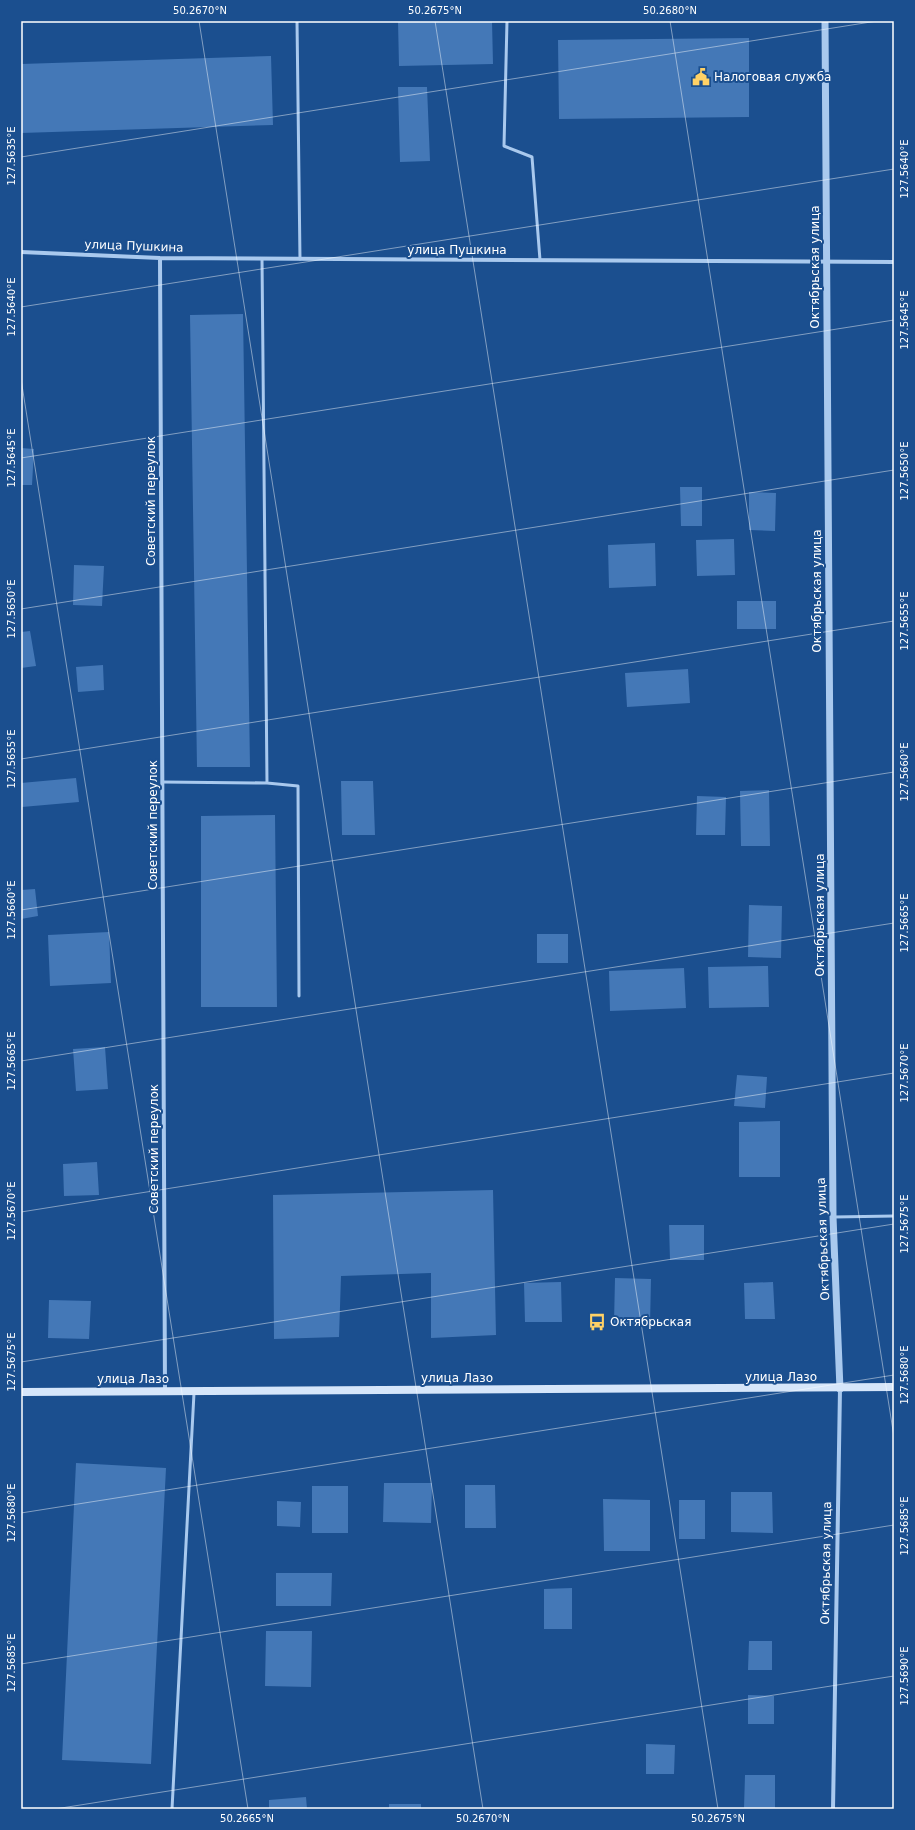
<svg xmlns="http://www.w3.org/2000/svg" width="915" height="1830" font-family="'DejaVu Sans',sans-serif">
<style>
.building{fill:#4478b7}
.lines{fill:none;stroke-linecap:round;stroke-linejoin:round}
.service{stroke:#a9c9ee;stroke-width:3}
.minor{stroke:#a9c9ee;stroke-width:4}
.tertiary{stroke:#a9c9ee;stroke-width:7}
.secondary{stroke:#d6e6fa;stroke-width:8}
.ticks{fill:none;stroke:#fff;stroke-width:1;stroke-opacity:0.45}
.labels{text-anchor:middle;stroke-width:4;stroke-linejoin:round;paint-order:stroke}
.poi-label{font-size:12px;fill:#fff;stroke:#1b4f8f;text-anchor:start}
.street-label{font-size:12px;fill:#fff;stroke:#1b4f8f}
.neatline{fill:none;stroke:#fff;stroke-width:1.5}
.ticks-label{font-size:10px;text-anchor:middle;fill:#fff}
</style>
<rect width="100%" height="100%" fill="#1b4f8f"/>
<path class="building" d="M398,21H492L493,64L399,66Z
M749,38V117L559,119L558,40Z
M271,56L273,125L21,133V64Z
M398,87H427L430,161L400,162Z
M243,314L250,767H197L190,315Z
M21,448L34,449L32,485H21Z
M680,487H702V526H681Z
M749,492L776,493L775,531L749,530Z
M734,539L735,575L697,576L696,540Z
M655,543L656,586L609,588L608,545Z
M74,565L104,566L102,606L73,605Z
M737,601H776V629H737Z
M30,631L36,666L21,668V632Z
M103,665L104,690L78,692L76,667Z
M688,669L690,703L627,707L625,673Z
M76,778L79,802L22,807L21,783Z
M341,781H373L375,835H342Z
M769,790L770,846H741L740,791Z
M697,796L726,797L725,835H696Z
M275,815L277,1007H201V816Z
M35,889L38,916L21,919V890Z
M749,905L782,906L781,958L748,957Z
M109,932L111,983L50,986L48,935Z
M537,934H568V963H537Z
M768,966L769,1007L709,1008L708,967Z
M684,968L686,1008L610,1011L609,971Z
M105,1047L108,1089L76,1091L73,1049Z
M737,1075L767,1077L765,1108L734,1106Z
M780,1121V1177H739V1122Z
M97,1162L99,1195L64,1196L63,1164Z
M493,1190L496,1335L431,1338V1273L341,1276L339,1337L274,1339L273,1195Z
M669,1225H704V1260H670Z
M615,1278L651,1279L650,1324L614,1323Z
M561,1282L562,1322H525L524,1283Z
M773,1282L775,1319H745L744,1283Z
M49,1300L91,1301L89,1339L48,1338Z
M76,1463L166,1468L151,1764L62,1760Z
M384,1483H432L431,1523L383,1522Z
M465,1485H495L496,1528H465Z
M312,1486H348V1533H312Z
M731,1492H772L773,1533L731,1532Z
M603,1499L650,1500V1551H604Z
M679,1500H705V1539H679Z
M277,1501L301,1502L300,1527L277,1526Z
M276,1573H332L331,1606H276Z
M572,1588V1629H544V1589Z
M266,1631H312L311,1687L265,1686Z
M749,1641H772V1670H748Z
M748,1695L774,1696V1724H748Z
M646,1744L675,1745L674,1774H646Z
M745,1775H775V1808H744Z
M306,1797L307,1809H269V1800Z
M389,1804H421V1809H389Z"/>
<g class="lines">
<path class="service" d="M297,21L300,259
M507,21L504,146L532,157L540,260
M262,259L267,783
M163,782L267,783L298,786L299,996
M834,1217L894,1216
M172,1809L194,1393"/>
<path class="minor" d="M21,252L160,258L894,262
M160,258L165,1391
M833,1809L840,1389"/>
<path class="tertiary" d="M825,21L833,1217L840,1389"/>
<path class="secondary" d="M21,1392L894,1387"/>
</g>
<path class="ticks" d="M199,21L483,1809M435,21L718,1809M670,21L894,1437M21,157L877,21M21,307L894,169M21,379L248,1809M21,458L894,320M21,609L894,470M21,759L894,621M21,910L894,772M21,1061L894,923M21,1212L894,1073M21,1362L894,1224M21,1513L894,1375M21,1664L894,1525M55,1809L894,1676"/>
<defs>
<g id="civic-bare" transform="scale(1.38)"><path d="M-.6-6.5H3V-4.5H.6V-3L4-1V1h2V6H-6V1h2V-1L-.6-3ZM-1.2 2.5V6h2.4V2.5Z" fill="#ffd166" stroke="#1b4f8f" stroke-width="2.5" paint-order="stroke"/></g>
<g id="bus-bare" transform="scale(1.38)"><path d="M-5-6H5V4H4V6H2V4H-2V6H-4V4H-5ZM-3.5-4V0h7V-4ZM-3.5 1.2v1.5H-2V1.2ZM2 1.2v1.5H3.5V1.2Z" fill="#ffd166" stroke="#1b4f8f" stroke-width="2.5" paint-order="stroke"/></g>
</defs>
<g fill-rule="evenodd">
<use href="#civic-bare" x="701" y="77"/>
<use href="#bus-bare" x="597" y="1322"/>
</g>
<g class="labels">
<g class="poi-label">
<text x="714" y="81">Налоговая служба</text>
<text x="610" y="1326">Октябрьская</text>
</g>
<g class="street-label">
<text transform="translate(134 246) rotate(2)" y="4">улица Пушкина</text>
<text x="457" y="254">улица Пушкина</text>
<text transform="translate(815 267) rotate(-90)" y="4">Октябрьская улица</text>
<text transform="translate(151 501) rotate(-90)" y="4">Советский переулок</text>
<text transform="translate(817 591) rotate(-90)" y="4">Октябрьская улица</text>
<text transform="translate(153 825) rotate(-90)" y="4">Советский переулок</text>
<text transform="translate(820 915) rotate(-90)" y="4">Октябрьская улица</text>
<text transform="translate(154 1149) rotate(-90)" y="4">Советский переулок</text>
<text transform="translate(823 1239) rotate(-92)" y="4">Октябрьская улица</text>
<text x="781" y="1381">улица Лазо</text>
<text x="457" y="1382">улица Лазо</text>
<text x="133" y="1383">улица Лазо</text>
<text transform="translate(826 1563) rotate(-89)" y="4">Октябрьская улица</text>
</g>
</g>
<rect width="915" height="1830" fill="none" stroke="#1b4f8f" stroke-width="44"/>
<rect x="22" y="22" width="871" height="1786" class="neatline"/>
<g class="ticks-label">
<text x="200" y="14">50.2670°N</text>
<text x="435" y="14">50.2675°N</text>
<text x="670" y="14">50.2680°N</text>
<text transform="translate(11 156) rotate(-90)" y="4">127.5635°E</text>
<text transform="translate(904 169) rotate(-90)" y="4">127.5640°E</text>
<text transform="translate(11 307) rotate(-90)" y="4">127.5640°E</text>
<text transform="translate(904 320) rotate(-90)" y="4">127.5645°E</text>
<text transform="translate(11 458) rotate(-90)" y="4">127.5645°E</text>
<text transform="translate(904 471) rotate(-90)" y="4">127.5650°E</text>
<text transform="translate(11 609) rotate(-90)" y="4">127.5650°E</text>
<text transform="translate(904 621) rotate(-90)" y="4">127.5655°E</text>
<text transform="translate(11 759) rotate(-90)" y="4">127.5655°E</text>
<text transform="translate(904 772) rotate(-90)" y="4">127.5660°E</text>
<text transform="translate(11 910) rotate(-90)" y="4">127.5660°E</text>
<text transform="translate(904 923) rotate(-90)" y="4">127.5665°E</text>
<text transform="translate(11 1061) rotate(-90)" y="4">127.5665°E</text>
<text transform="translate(904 1073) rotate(-90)" y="4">127.5670°E</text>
<text transform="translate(11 1211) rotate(-90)" y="4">127.5670°E</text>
<text transform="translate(904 1224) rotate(-90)" y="4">127.5675°E</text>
<text transform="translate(11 1362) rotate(-90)" y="4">127.5675°E</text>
<text transform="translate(904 1375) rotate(-90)" y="4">127.5680°E</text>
<text transform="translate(11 1513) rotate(-90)" y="4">127.5680°E</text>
<text transform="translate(904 1526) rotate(-90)" y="4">127.5685°E</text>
<text transform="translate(11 1663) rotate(-90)" y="4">127.5685°E</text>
<text transform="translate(904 1676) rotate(-90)" y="4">127.5690°E</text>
<text x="247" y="1822">50.2665°N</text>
<text x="483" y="1822">50.2670°N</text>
<text x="718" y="1822">50.2675°N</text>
</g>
</svg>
